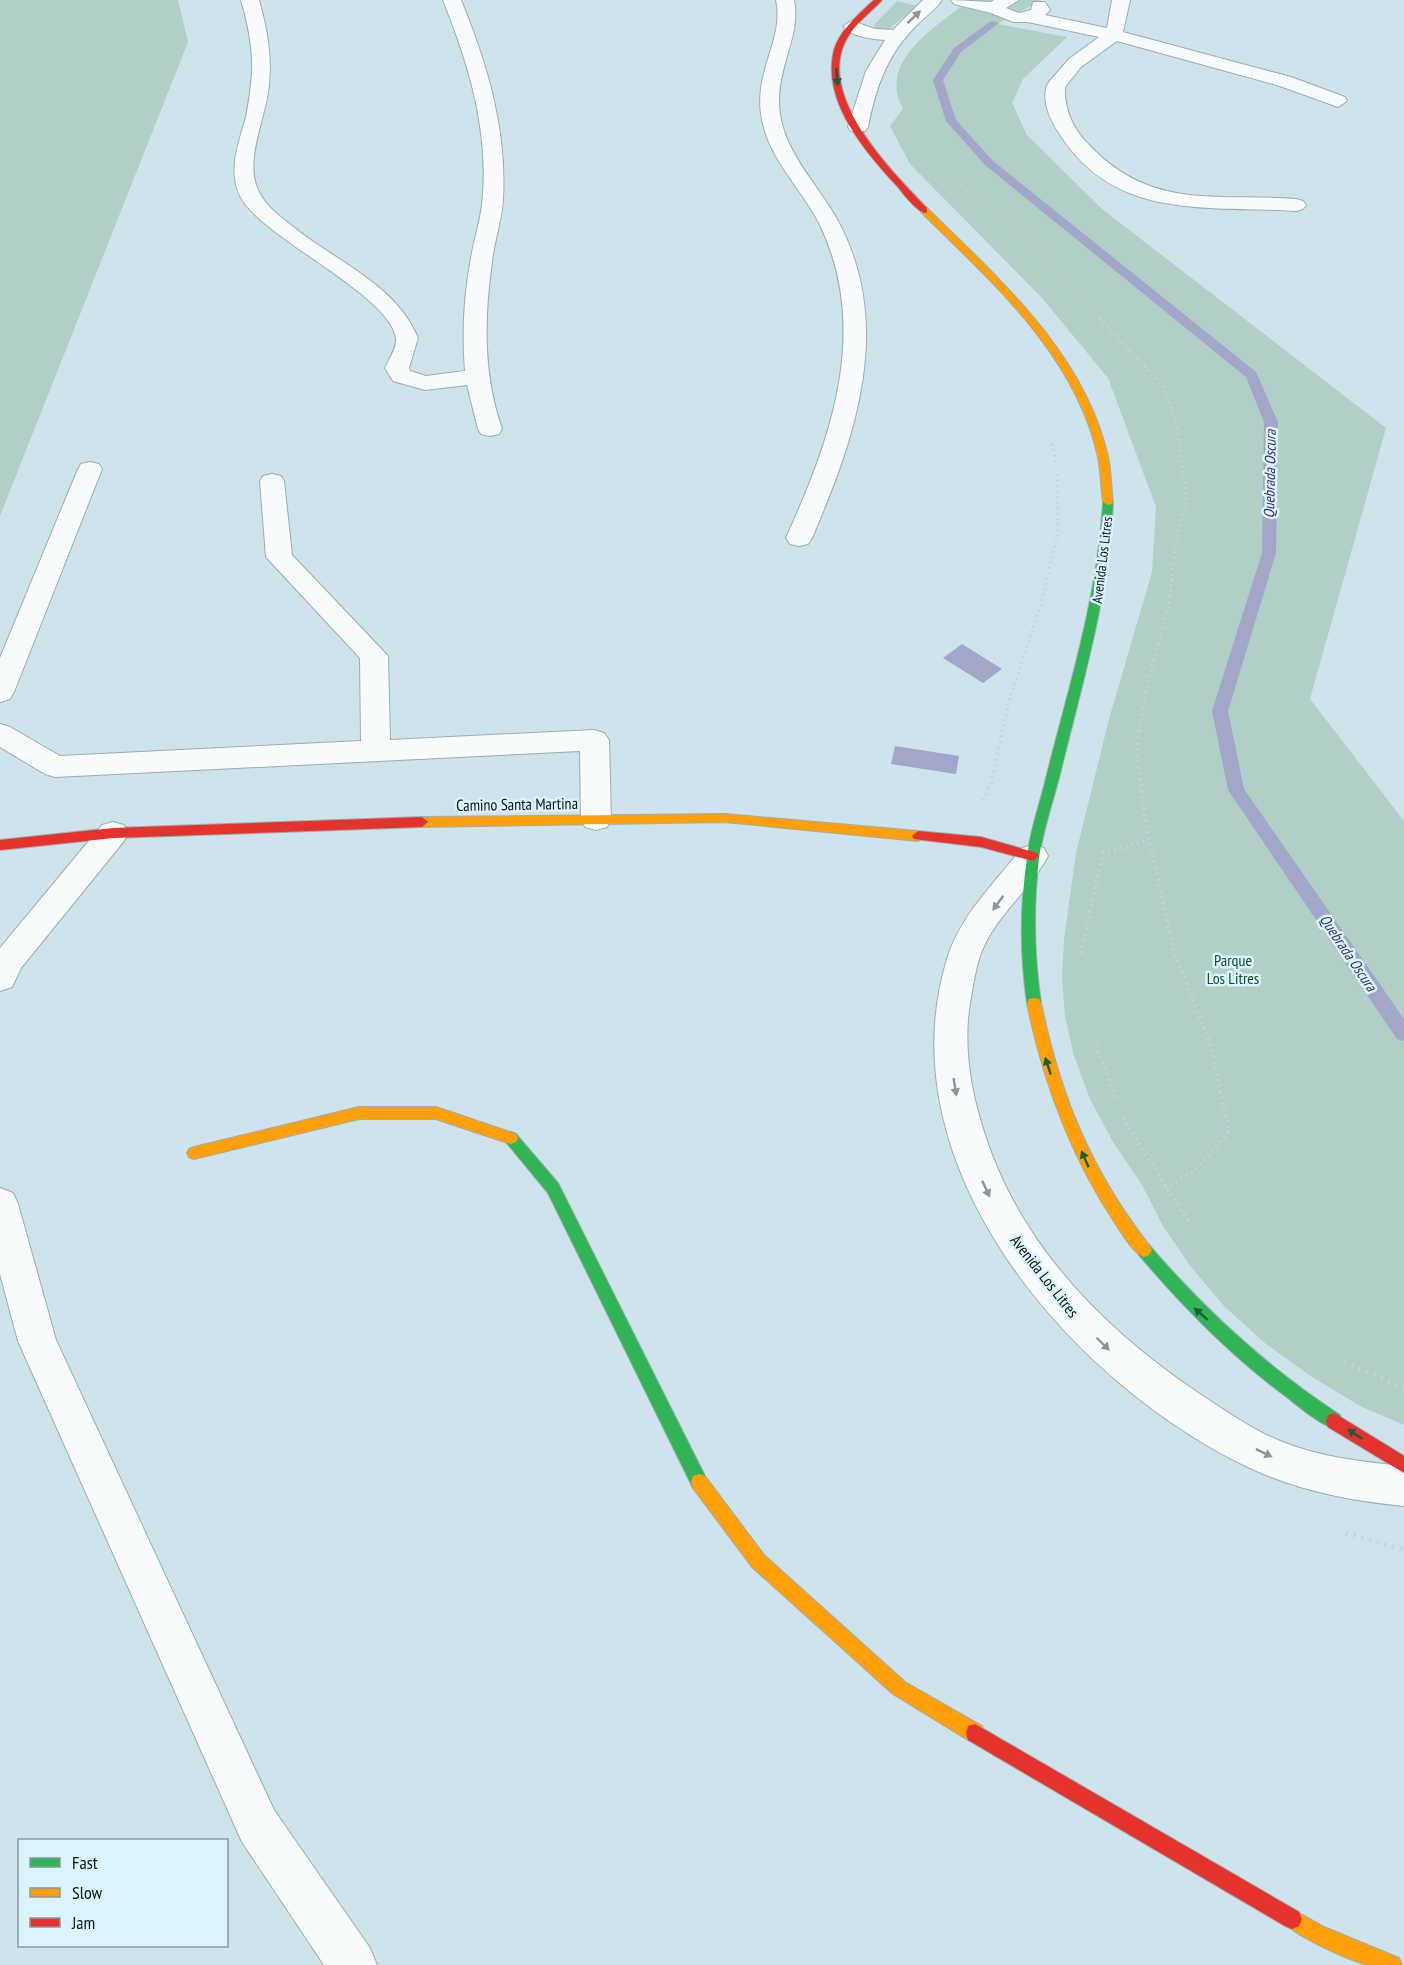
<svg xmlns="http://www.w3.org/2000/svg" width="1404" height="1965" font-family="'PT Sans Narrow',sans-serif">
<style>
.green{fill:#b1cfc6}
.water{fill:#a2a6c8}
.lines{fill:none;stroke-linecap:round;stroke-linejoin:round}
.stream{fill:#a2a6c8;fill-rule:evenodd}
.street-casing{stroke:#9cadb2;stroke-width:2}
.fast-casing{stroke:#9cadb2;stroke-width:2}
.slow-casing{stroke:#9cadb2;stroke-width:2}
.jam-casing{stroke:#9cadb2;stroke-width:2}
.path-far3{stroke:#cbd2d4;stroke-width:2;stroke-dasharray:1 3;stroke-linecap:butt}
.path-far2{stroke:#cbd2d4;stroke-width:3;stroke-dasharray:1.5 4;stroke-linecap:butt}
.path-far1{stroke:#cbd2d4;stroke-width:4;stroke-dasharray:1.5 4.5;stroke-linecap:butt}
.path{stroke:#cbd2d4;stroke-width:4.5;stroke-dasharray:2 6;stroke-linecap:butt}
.street{fill:#f8fbfc;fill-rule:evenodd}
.fast{fill:#30b455;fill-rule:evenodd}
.slow{fill:#ff9f0a;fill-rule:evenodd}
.jam{fill:#e5322d;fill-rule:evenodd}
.oneway{fill:#8d9598}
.oneway2{fill:#1b5e36}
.labels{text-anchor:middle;stroke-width:5;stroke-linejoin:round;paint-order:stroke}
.far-street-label{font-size:14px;fill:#0a181d;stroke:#dcf3fc}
.far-water-label{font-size:15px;font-style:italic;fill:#3c336d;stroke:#dcf3fc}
.street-label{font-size:16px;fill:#0a181d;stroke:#dcf3fc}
.park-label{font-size:16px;fill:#174f31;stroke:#dcf3fc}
</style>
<rect width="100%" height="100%" fill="#cee3eb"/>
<path class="green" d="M0,0H178L188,42L0,516Z
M969,0H1041L998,24L1067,37L1023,79L1012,103L1027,135L1102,209L1386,428L1310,699L1404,821V1425L1360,1406L1312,1377L1266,1344L1225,1307L1191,1267L1163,1226L1142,1185L1113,1142L1090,1099L1074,1056L1065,1016L1062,977L1064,940L1076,853L1109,719L1152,572L1156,507L1108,378L1042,298L910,164L890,126L903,109C876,59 939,26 969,0Z
M897,1L918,6L889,29H875L874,25Z"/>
<path class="water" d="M962,644L1002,669L983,683L943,658Z
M895,746L959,756L956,774L891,764Z"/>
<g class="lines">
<path class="stream" d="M991,21L999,23L961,52L943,80L956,120L993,161L1256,372L1278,422L1276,553L1228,711L1244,789L1404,1019V1041L1397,1039L1228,790L1212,711L1262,553L1264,422L1246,377L985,165L946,121L933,80L954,48Z"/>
<g class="street-casing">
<path id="street" d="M241,0H259C267,29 272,55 269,85C266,119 243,161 259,192C266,206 279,216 291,225C334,261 395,283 418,338L409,368L410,371L426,376L465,371C462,334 464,294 471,258C474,240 480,222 482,204C490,133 469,65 443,0H461C487,64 507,129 503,199C502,221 494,241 492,262C484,319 483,375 502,429L499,434L490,436L481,434L478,429L467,385L425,390L393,381L385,368C389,359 397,348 396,338C389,296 276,244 245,204C225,176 238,146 246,117C249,102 251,87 252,72C253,47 248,24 241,0Z
M776,0H794C802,40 771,73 781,120C790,160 821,188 839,223C894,327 855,438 812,538L808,544L799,546L790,544L786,538C831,439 871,329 819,223C801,188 770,160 762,120C752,72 785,40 776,0Z
M923,0H942C934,11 921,20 912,30C886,57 875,91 868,127L865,131H851L848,127L866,71L885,40C872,39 852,37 843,26L852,21L875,29L893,30Z
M951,0L991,2L994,0H1019L1006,8L1019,13L1031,10L1033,2H1045L1050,10L1045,15L1107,28L1112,0H1130L1123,32L1291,77L1345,97L1347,101L1338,107L1277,85L1117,41L1081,67L1065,87C1064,114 1076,133 1095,151C1156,210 1219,193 1296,199L1303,201L1306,205L1303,209L1296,211C1204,205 1113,222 1057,130C1049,118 1040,95 1049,82L1069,59L1099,37L1028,22H1013L991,13L954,4Z
M90,462L99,464L102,469L14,692L10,699L0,702V658L78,469L81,464Z
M272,474L281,476L284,481L292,555L388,656L390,740L594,730L604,733L609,740L611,819L607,827L596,830L585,827L581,819L580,751L55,777L45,774L0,747V724L10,727L60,756L361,741L360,658L266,557L260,481L263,476Z
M113,822L124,825L128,833L124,841L21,968L12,987L0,991V948L102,825Z
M1033,845L1044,848L1048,856C1031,888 1001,912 985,944C977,960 974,980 971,997C963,1039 969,1082 981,1122C1014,1237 1097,1324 1194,1390C1221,1408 1249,1428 1280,1441C1319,1457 1362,1462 1404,1466V1506C1351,1501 1299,1491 1250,1468C1072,1384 881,1165 948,956C961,915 996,881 1022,848Z
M0,1188L13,1193L18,1204L56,1340L274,1810L370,1948L377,1965H324L242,1842L18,1341L0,1274Z"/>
</g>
<g class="fast-casing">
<path id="fast" d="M1108,499L1113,502C1109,595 1082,684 1060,774C1053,801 1043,830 1039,858C1033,906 1034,955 1041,1003L1039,1007H1029L1027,1003C1020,955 1020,906 1027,858C1030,830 1041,801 1047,774C1070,684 1098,595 1103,502Z
M511,1132L516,1134L558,1183L705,1476L707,1482L705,1488L699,1490L693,1488L548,1193L506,1142L504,1138L506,1134Z
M1144,1243L1149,1245C1206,1311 1268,1368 1340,1415L1342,1421L1340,1427L1334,1429C1317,1422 1302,1409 1288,1398C1232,1357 1184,1308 1139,1255L1136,1250L1139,1245Z"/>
</g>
<g class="slow-casing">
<path id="slow" d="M921,208H927C999,279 1085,354 1108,457C1111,471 1111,487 1113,502L1112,504L1108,505L1103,502C1101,487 1101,471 1098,457C1076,355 991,281 921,212Z
M725,814L918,831L924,836L918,841L725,822L422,827L416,822L422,817Z
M1034,998L1039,999L1041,1003C1060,1095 1091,1171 1149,1245L1152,1250L1149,1255L1144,1257C1132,1252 1122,1233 1115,1223C1070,1155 1043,1082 1027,1003L1029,999Z
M359,1107H436L516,1134L518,1138L516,1142L511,1144L436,1119H359L194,1159L189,1157L187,1153L189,1149L194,1147Z
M699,1474L705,1476L764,1555L905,1682L982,1726L984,1733L982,1740L975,1742L968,1740L893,1694L752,1567L693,1488L691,1482L693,1476Z
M1292,1909L1324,1927L1399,1958L1402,1965C1391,1965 1379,1965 1369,1965C1352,1962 1288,1933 1282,1919L1285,1912Z"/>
</g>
<g class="jam-casing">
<path id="jam" d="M874,0H882C869,14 853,25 845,42C818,98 892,172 927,208V212L924,213C914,208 905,196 898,187C866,153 821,101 834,50C840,30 859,14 874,0Z
M422,817L428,822L422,827L113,838L0,850V840L113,828Z
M918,831L981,837L1037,853L1039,856L1033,861L981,847L914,839L912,836Z
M1334,1413L1404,1456V1473L1328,1427L1326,1421L1328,1415Z
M975,1724L1299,1912L1302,1919L1299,1926L1292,1929L1285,1926L968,1740L966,1733L968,1726Z"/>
</g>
<path class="path-far3" d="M954,181L1016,225L1100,319"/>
<path class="path-far2" d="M1099,318L1164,387L1176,421L1187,498L1175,546L1169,606L1148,681L1139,732
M1052,444L1056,463
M1002,732L1008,705L1043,597L1058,531L1057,470"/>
<path class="path-far1" d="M1139,731L1136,751L1147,829L1174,951L1211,1046L1229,1132L1193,1172L1165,1188
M983,800L991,784L1002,731
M1081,953L1103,853L1149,840
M1096,1045L1115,1097
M1123,1118L1188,1221"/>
<path class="path" d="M1344,1362L1404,1388
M1346,1533L1404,1550"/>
<use href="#street" class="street"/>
<use href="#fast" class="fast"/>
<use href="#slow" class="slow"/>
<use href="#jam" class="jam"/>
</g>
<defs><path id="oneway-solid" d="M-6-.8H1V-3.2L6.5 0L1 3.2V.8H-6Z" transform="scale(1.5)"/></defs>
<g class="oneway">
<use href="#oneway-solid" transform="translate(914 17) rotate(-43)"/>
<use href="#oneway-solid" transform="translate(998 903) rotate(126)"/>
<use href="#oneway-solid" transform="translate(955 1087) rotate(81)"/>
<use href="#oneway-solid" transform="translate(986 1189) rotate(65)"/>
<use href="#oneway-solid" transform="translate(1103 1344) rotate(44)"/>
<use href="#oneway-solid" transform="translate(1264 1453) rotate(26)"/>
</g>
<g class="oneway2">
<use href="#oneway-solid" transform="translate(837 77) rotate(85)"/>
<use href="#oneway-solid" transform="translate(1048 1066) rotate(-108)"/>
<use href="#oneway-solid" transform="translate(1085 1159) rotate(-114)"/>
<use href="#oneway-solid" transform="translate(1201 1314) rotate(-139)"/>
<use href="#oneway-solid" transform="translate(1355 1434) rotate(-147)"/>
</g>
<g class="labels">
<g class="far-street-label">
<text transform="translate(1102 560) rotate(-83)" y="5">Avenida Los Litres</text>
</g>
<g class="far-water-label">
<text transform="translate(1270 474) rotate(-89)" y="5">Quebrada Oscura</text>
<text transform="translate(1348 953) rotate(56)" y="5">Quebrada Oscura</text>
</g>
<g class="street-label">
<text transform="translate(517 804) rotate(-1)" y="6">Camino Santa Martina</text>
<text transform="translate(1045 1276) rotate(52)" y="6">Avenida Los Litres</text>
</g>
<g class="park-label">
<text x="1233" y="966">Parque<tspan x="1233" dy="18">Los Litres</tspan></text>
</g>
</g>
<rect x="18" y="1839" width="210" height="108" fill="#dcf3fc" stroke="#889ba3" stroke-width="1.5"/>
<rect x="30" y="1858" width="30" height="9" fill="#30b455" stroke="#889ba3" stroke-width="1.5"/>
<text x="72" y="1869" font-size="18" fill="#0a181d">Fast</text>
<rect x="30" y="1888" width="30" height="9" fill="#ff9f0a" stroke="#889ba3" stroke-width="1.5"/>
<text x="72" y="1899" font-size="18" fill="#0a181d">Slow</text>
<rect x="30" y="1918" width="30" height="9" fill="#e5322d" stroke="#889ba3" stroke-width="1.5"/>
<text x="72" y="1929" font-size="18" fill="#0a181d">Jam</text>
</svg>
